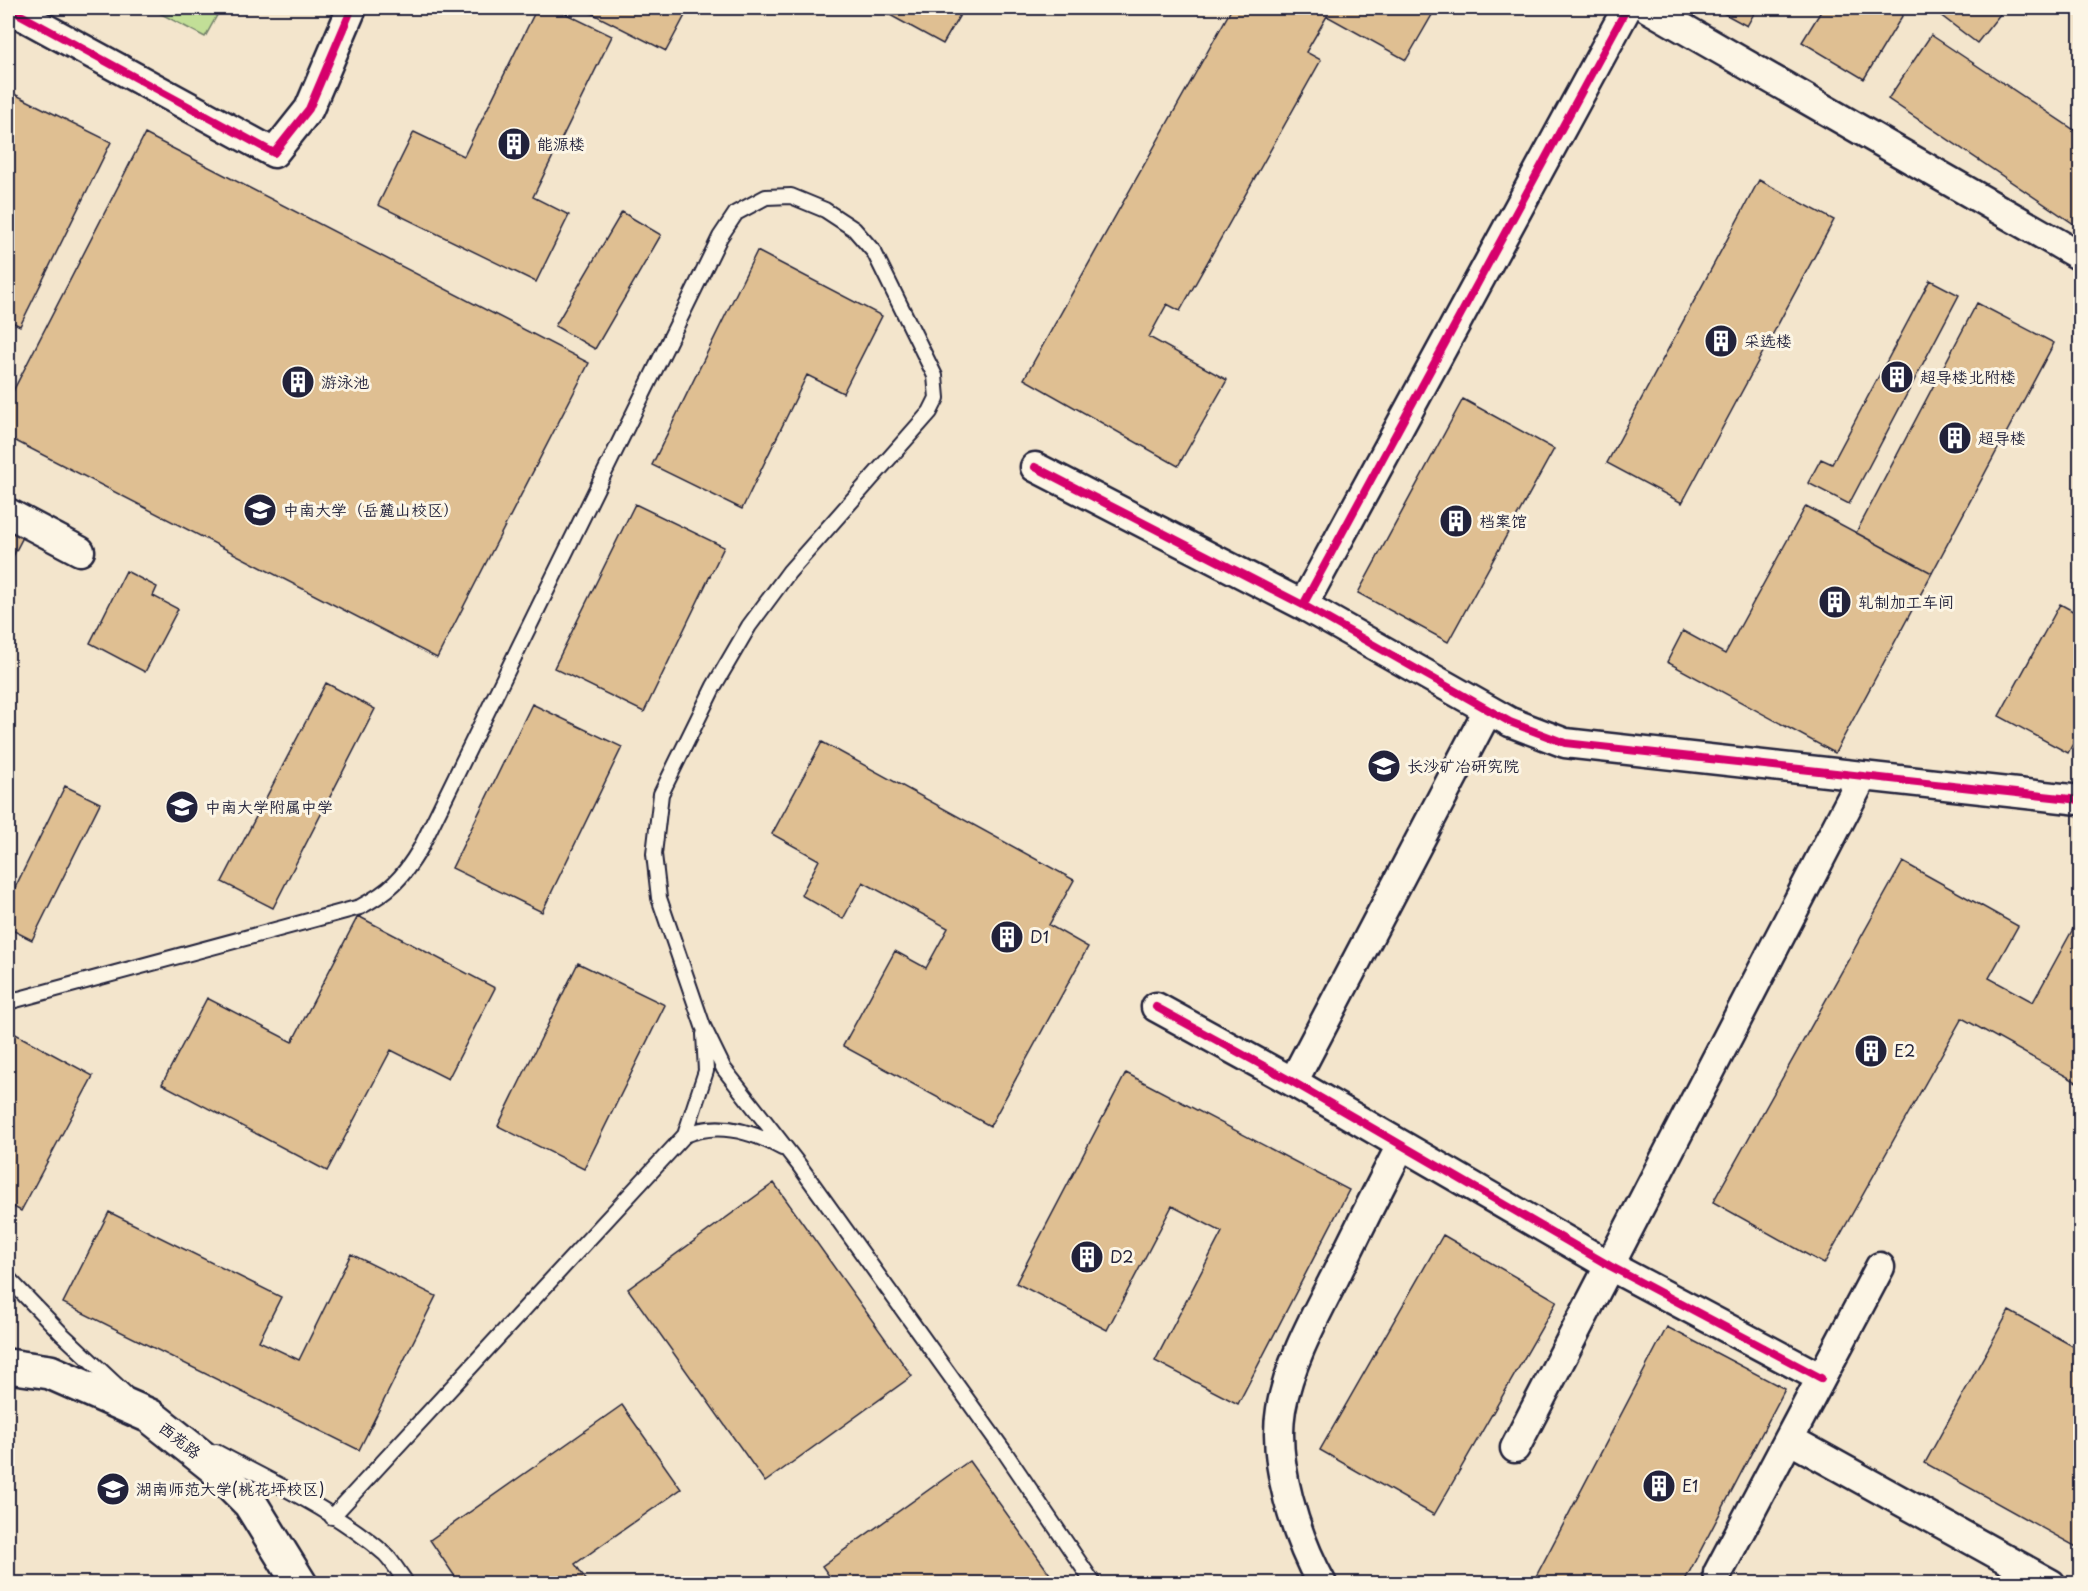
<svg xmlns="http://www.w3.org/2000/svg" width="2088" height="1591" font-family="'Playpen Sans','LXGW WenKai TC',sans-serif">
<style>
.built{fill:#f3e5cc}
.green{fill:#c2df97;stroke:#728069;stroke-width:1.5}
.building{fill:#dfbf92;stroke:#22223b;stroke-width:1.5}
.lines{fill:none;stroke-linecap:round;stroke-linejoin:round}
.lane-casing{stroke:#22223b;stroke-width:18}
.street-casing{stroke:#22223b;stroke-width:33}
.secondary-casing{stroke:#22223b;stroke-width:38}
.lane{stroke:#fcf5e5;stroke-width:14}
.street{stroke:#fcf5e5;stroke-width:28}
.secondary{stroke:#fcf5e5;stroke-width:33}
.cycleway-casing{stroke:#fcf5e5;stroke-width:11}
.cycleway{stroke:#d6006c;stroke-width:8}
.labels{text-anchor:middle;stroke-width:6;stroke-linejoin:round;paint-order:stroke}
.poi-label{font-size:16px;fill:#22223b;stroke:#fcf5e5;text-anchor:start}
.street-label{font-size:16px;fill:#22223b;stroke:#fcf5e5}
</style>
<rect width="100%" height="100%" fill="#fcf5e5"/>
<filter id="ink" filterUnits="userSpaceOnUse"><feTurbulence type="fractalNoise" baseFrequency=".0167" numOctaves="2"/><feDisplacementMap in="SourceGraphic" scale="12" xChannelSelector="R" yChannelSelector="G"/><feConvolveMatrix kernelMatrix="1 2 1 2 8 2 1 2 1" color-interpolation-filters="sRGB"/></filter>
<g filter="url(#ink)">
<path class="built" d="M8,8H2080V1583L8,1584Z"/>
<path class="green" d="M150,8H221L205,37Z"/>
<path class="building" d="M537,8H554L612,36L533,197L569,215L536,282L378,205L414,132L464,156Z
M594,8H689L666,51L591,13Z
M877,8H964L943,44Z
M1232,8H1436L1406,60L1327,16L1306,52L1321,60L1180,311L1167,304L1149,337L1227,380L1178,466L1024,379Z
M1714,8H1757L1747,26Z
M1823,8H1907L1864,79L1802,42Z
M1931,8H2005L1977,43Z
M1931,35L2080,134V228L1888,99Z
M8,91L111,142L20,326L8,320Z
M145,134L589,363L437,658L8,437V401Z
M1759,180L1834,220L1682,503L1607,463Z
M622,212L661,235L595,349L555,326Z
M757,251L882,316L843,393L807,375L742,509L652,465Z
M1930,280L1959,295L1849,504L1808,483L1821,459L1832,464Z
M1977,303L2054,343L1932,573L1856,533Z
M1463,399L1554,449L1448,642L1358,593Z
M635,504L724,547L644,712L554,668Z
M1806,506L1932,573L1835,753L1667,662L1683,631L1725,654Z
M8,529L23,537L8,566Z
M126,571L157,587L153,596L178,609L145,672L90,643Z
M2060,604L2080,615V730L2068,753L1999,716Z
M326,683L375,709L273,908L222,882Z
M532,704L622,747L542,912L452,868Z
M822,742L1074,880L1049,925L1088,947L990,1126L843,1046L895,951L926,968L948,928L863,882L843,919L801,895L819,860L772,834Z
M65,786L100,803L32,940L8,928V902Z
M1903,862L2018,926L1989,978L2033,1002L2080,916V1084L1962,1018L1824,1264L1713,1202Z
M358,916L495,988L448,1079L391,1050L327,1171L162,1084L207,998L292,1042Z
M578,963L665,1005L584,1169L498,1126Z
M8,1030L93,1076L21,1211L8,1204Z
M1126,1073L1349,1190L1238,1404L1155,1361L1222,1232L1172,1206L1107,1330L1016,1283Z
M774,1183L912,1376L765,1482L628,1289Z
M109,1212L281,1297L259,1341L299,1360L351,1254L436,1296L359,1450L63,1303Z
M1443,1235L1557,1301L1434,1515L1320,1450Z
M2009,1311L2080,1350V1549L1925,1463Z
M1667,1327L1785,1389L1683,1584H1532Z
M622,1405L681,1489L575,1564L589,1584H460L430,1540Z
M969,1461L1057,1584H835L822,1566Z"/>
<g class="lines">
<g class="lane-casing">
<path id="lane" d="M8,1002L360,907C390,891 402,879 420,849L720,237L736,213L766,197L791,196L825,210L854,229L874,252L935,376L937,398L930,412L789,572L749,626L714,686L661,794L654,854L659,898L703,1026L724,1069L799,1165L1004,1451L1094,1584
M685,1135L706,1071L704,1034
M8,1278L62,1334L125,1393
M216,1452C272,1482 336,1511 385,1554C393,1562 400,1574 407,1584
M332,1517L685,1135C718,1121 752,1131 782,1148"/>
</g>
<g class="street-casing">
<path id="street" d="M8,8L274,153L309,109L352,8
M1648,8L2080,256
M1035,467L1303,605L1510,722L1565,743L2080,800
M8,513L80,551
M1303,605L1627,8
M1156,1007L1293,1082L1610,1266L1821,1378
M1293,1082L1488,710
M1789,1439L2051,1584
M1515,1448L1863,776
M1718,1573L1880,1267
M1322,1584C1296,1537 1272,1463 1281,1409C1289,1364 1313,1320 1334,1279C1356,1234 1378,1190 1401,1145"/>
</g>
<g class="secondary-casing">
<path id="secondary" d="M8,1366L50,1372L150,1416L214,1467L250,1503L300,1584"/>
</g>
<use href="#lane" class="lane"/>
<use href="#street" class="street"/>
<use href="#secondary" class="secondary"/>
<g class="cycleway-casing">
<path id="cycleway" d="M8,8L274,153L309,109L352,8
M1035,467L1303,605L1510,722L1565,743L2080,800
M1303,605L1627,8
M1156,1007L1293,1082L1610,1266L1821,1378"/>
</g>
<use href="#cycleway" class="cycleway"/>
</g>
</g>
<defs>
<g id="building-disc" transform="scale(1.725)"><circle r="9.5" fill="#22223b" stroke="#fcf5e5"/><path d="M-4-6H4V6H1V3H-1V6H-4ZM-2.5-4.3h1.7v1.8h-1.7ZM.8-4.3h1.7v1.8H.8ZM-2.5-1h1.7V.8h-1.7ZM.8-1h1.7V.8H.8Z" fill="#fff"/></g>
<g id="university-disc" transform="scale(1.725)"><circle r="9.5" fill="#22223b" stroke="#fcf5e5"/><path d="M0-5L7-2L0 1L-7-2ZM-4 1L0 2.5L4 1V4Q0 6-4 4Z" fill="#fff"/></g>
<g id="school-disc" transform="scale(1.725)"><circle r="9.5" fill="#22223b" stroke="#fcf5e5"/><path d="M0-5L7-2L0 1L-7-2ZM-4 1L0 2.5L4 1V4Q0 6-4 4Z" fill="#fff"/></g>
</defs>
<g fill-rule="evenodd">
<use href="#building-disc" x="514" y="144"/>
<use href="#building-disc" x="1721" y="341"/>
<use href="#building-disc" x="1897" y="377"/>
<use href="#building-disc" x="298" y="382"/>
<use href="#building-disc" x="1955" y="438"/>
<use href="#university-disc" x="260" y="510"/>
<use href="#building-disc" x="1456" y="521"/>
<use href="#building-disc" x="1835" y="602"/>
<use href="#university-disc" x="1384" y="766"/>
<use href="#school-disc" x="182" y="807"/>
<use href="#building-disc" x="1007" y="937"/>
<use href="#building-disc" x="1871" y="1051"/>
<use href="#building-disc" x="1087" y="1257"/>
<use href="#building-disc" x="1659" y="1486"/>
<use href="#university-disc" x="113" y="1489"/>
</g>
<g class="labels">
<g class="poi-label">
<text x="537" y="150">能源楼</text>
<text x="1744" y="347">采选楼</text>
<text x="1920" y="383">超导楼北附楼</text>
<text x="321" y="388">游泳池</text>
<text x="1978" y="444">超导楼</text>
<text x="283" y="516">中南大学（岳麓山校区）</text>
<text x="1479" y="527">档案馆</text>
<text x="1858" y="608">轧制加工车间</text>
<text x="1407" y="772">长沙矿冶研究院</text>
<text x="205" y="813">中南大学附属中学</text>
<text x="1030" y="943">D1</text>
<text x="1894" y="1057">E2</text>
<text x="1110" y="1263">D2</text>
<text x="1682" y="1492">E1</text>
<text x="136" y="1495">湖南师范大学(桃花坪校区)</text>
</g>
<g class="street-label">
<text transform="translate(180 1440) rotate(38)" y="6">西苑路</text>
</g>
</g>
<rect width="2088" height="1591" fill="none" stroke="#fcf5e5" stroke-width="30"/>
<rect x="15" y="15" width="2058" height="1561" fill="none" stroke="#22223b" stroke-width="2" filter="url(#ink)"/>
</svg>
